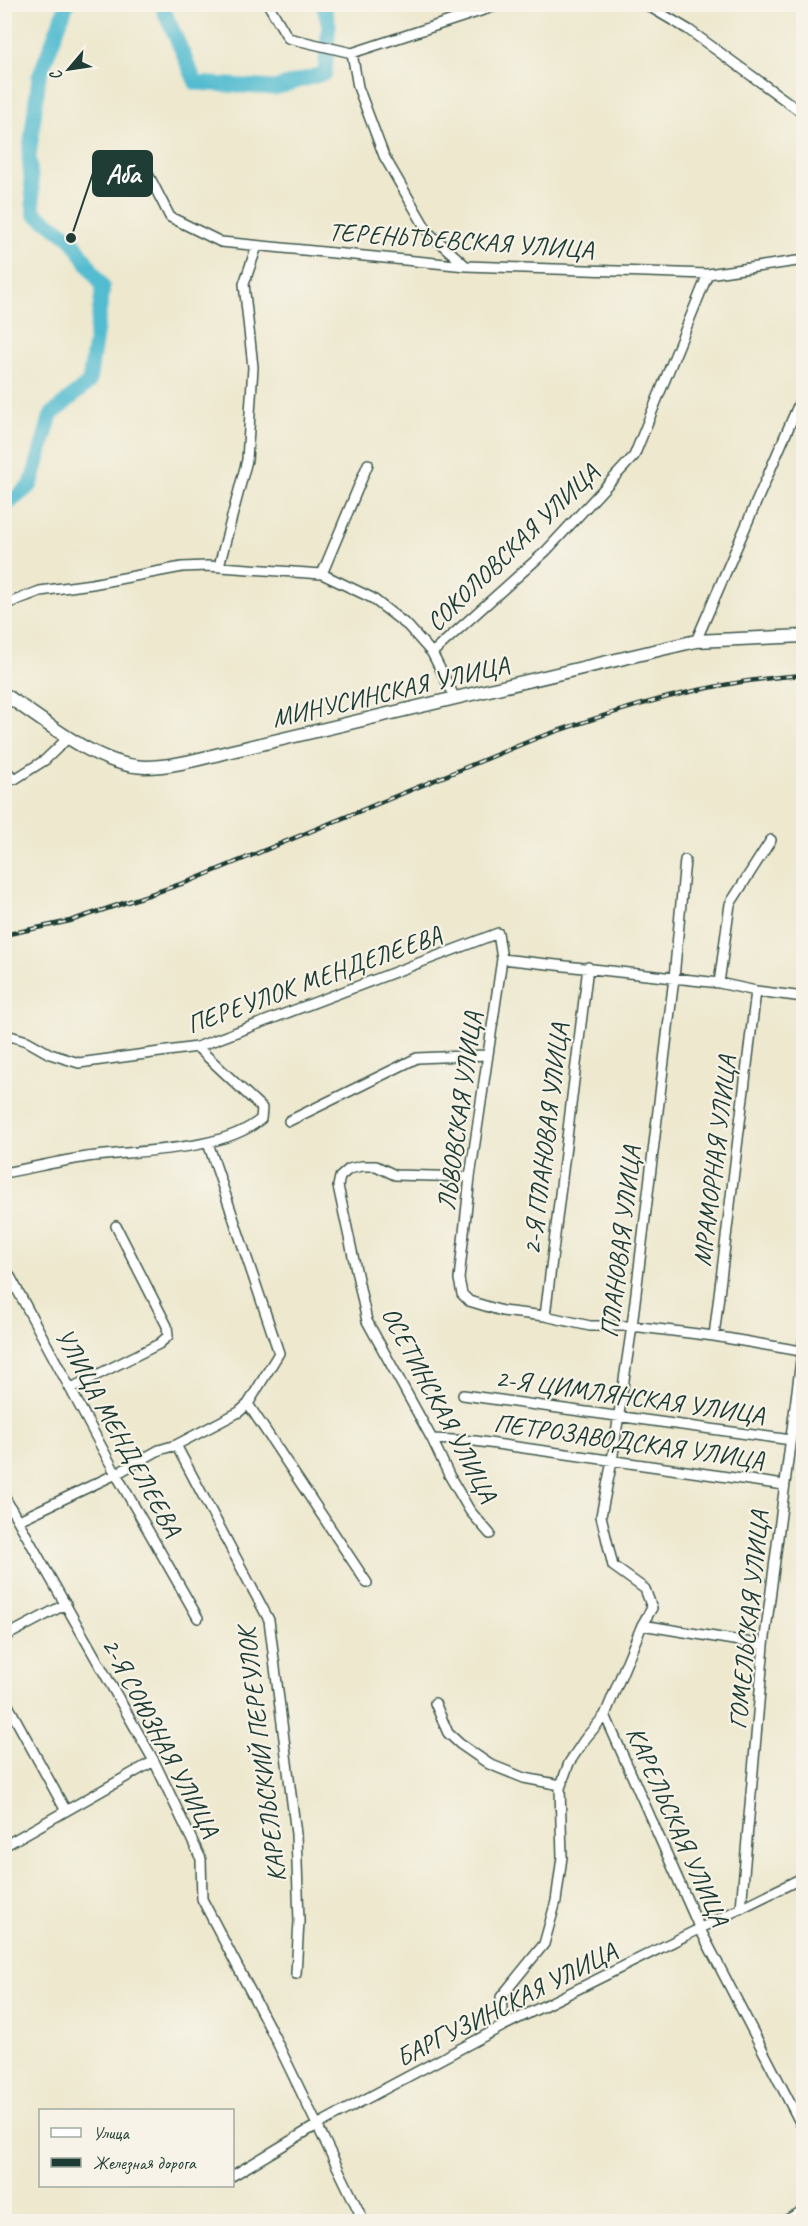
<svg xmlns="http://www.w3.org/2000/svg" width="808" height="2226" font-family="Caveat,sans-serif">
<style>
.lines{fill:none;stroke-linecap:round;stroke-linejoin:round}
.river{stroke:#53bcd0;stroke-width:15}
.street-casing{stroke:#3e574b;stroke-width:12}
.secondary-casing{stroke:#3e574b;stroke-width:15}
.street{stroke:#fff;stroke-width:9}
.secondary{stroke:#fff;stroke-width:12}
.rail-casing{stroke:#1f3d34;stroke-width:4.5}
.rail{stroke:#f7f3e8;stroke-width:2;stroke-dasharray:7;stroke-linecap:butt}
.labels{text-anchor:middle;stroke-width:4.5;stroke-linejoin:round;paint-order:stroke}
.street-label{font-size:26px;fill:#1f3d34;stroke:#f7f3e8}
.leader{fill:none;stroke:#1f3d34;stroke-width:2}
.callout-dot{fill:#1f3d34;stroke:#f7f3e8;stroke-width:2}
.callout{fill:#1f3d34;stroke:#1f3d34;stroke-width:2}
.callout-label{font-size:27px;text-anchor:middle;font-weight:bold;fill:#fff}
</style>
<rect width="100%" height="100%" fill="#f7f3e8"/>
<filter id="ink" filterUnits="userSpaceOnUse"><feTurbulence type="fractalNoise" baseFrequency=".0167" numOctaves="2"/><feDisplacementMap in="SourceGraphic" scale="12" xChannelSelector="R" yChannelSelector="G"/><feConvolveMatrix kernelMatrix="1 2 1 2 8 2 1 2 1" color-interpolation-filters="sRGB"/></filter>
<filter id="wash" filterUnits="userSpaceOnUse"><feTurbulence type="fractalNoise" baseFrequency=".008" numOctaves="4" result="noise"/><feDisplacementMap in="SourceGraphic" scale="24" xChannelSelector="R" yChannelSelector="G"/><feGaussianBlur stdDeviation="1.35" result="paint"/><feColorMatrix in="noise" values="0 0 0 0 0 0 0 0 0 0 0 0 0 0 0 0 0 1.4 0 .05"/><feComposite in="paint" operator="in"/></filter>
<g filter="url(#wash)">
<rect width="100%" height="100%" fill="#ede8ce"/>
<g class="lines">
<path class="river" d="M161,4L196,83L275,88L325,73L329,25L323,4
M4,507L31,485L51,415L89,382L103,287L71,238L34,213L29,156L39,77L67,4"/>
</g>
</g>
<g filter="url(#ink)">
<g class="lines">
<g class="street-casing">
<path id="street" d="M268,4L288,38L352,53L358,87L384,156L428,232L466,266
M645,4L689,30L804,114
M352,53L502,4
M148,174L170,217L221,242L466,266L708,274L804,260
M219,566L247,460L253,367L244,284L257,246
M322,574L368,464
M4,605L40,591L92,584L182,567L207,566L322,574L372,598L408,626L432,653
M696,641L804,392
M455,698L432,653L546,551L634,456L708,274
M4,769L15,779L45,760L69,737
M502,959L719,983L756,991L804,997
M719,983L730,904L771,840
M4,1038L10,1036L27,1041L50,1054L79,1063L197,1047L498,933L502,959L470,1177L459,1279L462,1294L469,1301L502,1311L545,1316L590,1326H632L714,1336L801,1351
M289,1121L417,1058L487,1055
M4,1173C32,1168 59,1161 87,1157C137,1150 222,1152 261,1119L262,1108L197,1047
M470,1177L395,1175L376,1166H362L349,1169L340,1177L338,1186L367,1321L432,1439L449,1475L470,1511L490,1534
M4,1265L116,1474L198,1618
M545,1316L588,967
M714,1336L756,991
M71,1388L159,1344L168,1336L167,1326L116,1226
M463,1395L791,1440
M248,1404L367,1583
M432,1439L475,1441L784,1485
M176,1445L269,1620L296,1834L299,1921L296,1974
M4,1496L154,1761L201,1859L202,1899L274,2036L364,2222
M19,1520L116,1474L159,1450L176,1445L239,1412L248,1404L279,1353L208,1143
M642,1625L764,1645
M4,1637L66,1604
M4,1698L66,1811
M435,1703L448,1733L460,1744L489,1764L524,1778L561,1785
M605,1715L700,1929L804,2130
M4,1846L154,1761
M741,1908L764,1645L804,1337
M503,2026L501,1997L544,1944L556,1901L562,1857L560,1788L569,1763L585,1739L605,1715L642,1625L652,1608L645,1589L613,1566L601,1516L612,1461L632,1326L674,978L685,860
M232,2176L317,2125L503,2026L804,1877"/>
</g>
<g class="secondary-casing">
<path id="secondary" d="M4,694C44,720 97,766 145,767C176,767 209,756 240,749L696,641L804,636
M786,2222L804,2212"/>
</g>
<use href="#street" class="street"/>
<use href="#secondary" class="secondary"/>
<g class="rail-casing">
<path id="rail" d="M4,935L70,921L190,881L537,738C626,707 708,681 804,675"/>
</g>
<use href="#rail" class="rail"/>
</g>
</g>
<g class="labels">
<g class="street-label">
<text transform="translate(461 240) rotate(4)" y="9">ТЕРЕНЬТЬЕВСКАЯ УЛИЦА</text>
<text transform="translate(512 547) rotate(-44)" y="9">СОКОЛОВСКАЯ УЛИЦА</text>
<text transform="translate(390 691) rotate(-13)" y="9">МИНУСИНСКАЯ УЛИЦА</text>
<text transform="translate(314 979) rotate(-20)" y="9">ПЕРЕУЛОК МЕНДЕЛЕЕВА</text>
<text transform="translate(459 1111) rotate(-82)" y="9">ЛЬВОВСКАЯ УЛИЦА</text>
<text transform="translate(545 1139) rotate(-83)" y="9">2-Я ПЛАНОВАЯ УЛИЦА</text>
<text transform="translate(714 1161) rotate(-83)" y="9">МРАМОРНАЯ УЛИЦА</text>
<text transform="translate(620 1242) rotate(-83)" y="9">ПЛАНОВАЯ УЛИЦА</text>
<text transform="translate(630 1396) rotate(8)" y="9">2-Я ЦИМЛЯНСКАЯ УЛИЦА</text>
<text transform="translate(440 1404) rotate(62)" y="9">ОСЕТИНСКАЯ УЛИЦА</text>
<text transform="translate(119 1432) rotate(61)" y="9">УЛИЦА МЕНДЕЛЕЕВА</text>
<text transform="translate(629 1441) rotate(8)" y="9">ПЕТРОЗАВОДСКАЯ УЛИЦА</text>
<text transform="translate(748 1620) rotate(-84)" y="9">ГОМЕЛЬСКАЯ УЛИЦА</text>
<text transform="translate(161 1737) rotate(62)" y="9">2-Я СОЮЗНАЯ УЛИЦА</text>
<text transform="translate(261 1755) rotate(-97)" y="9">КАРЕЛЬСКИЙ ПЕРЕУЛОК</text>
<text transform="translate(678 1826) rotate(66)" y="9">КАРЕЛЬСКАЯ УЛИЦА</text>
<text transform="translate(506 2004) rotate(-27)" y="9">БАРГУЗИНСКАЯ УЛИЦА</text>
</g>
</g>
<path class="leader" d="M71 238L93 173"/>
<circle class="callout-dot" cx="71" cy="238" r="6"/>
<rect class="callout" x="93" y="151" width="59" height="45" rx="6"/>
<g class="callout-label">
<text x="123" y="183">Аба</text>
</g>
<rect width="808" height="2226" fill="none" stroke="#f7f3e8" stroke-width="24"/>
<rect x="39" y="2109" width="195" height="78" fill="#f7f3e8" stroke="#a1aaa0" stroke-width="1.5"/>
<rect x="51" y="2128" width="30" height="9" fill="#ffffff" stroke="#a1aaa0" stroke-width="1.5"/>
<text x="93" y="2139" font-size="18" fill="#1f3d34">Улица</text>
<rect x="51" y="2158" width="30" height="9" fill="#1f3d34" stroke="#a1aaa0" stroke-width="1.5"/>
<text x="93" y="2169" font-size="18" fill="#1f3d34">Железная дорога</text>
<g transform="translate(69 69) rotate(241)" stroke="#f7f3e8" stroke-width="4.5" paint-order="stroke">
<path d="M0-4.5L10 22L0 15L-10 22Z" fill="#1f3d34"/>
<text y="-9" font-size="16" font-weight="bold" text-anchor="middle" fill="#1f3d34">С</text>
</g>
</svg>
